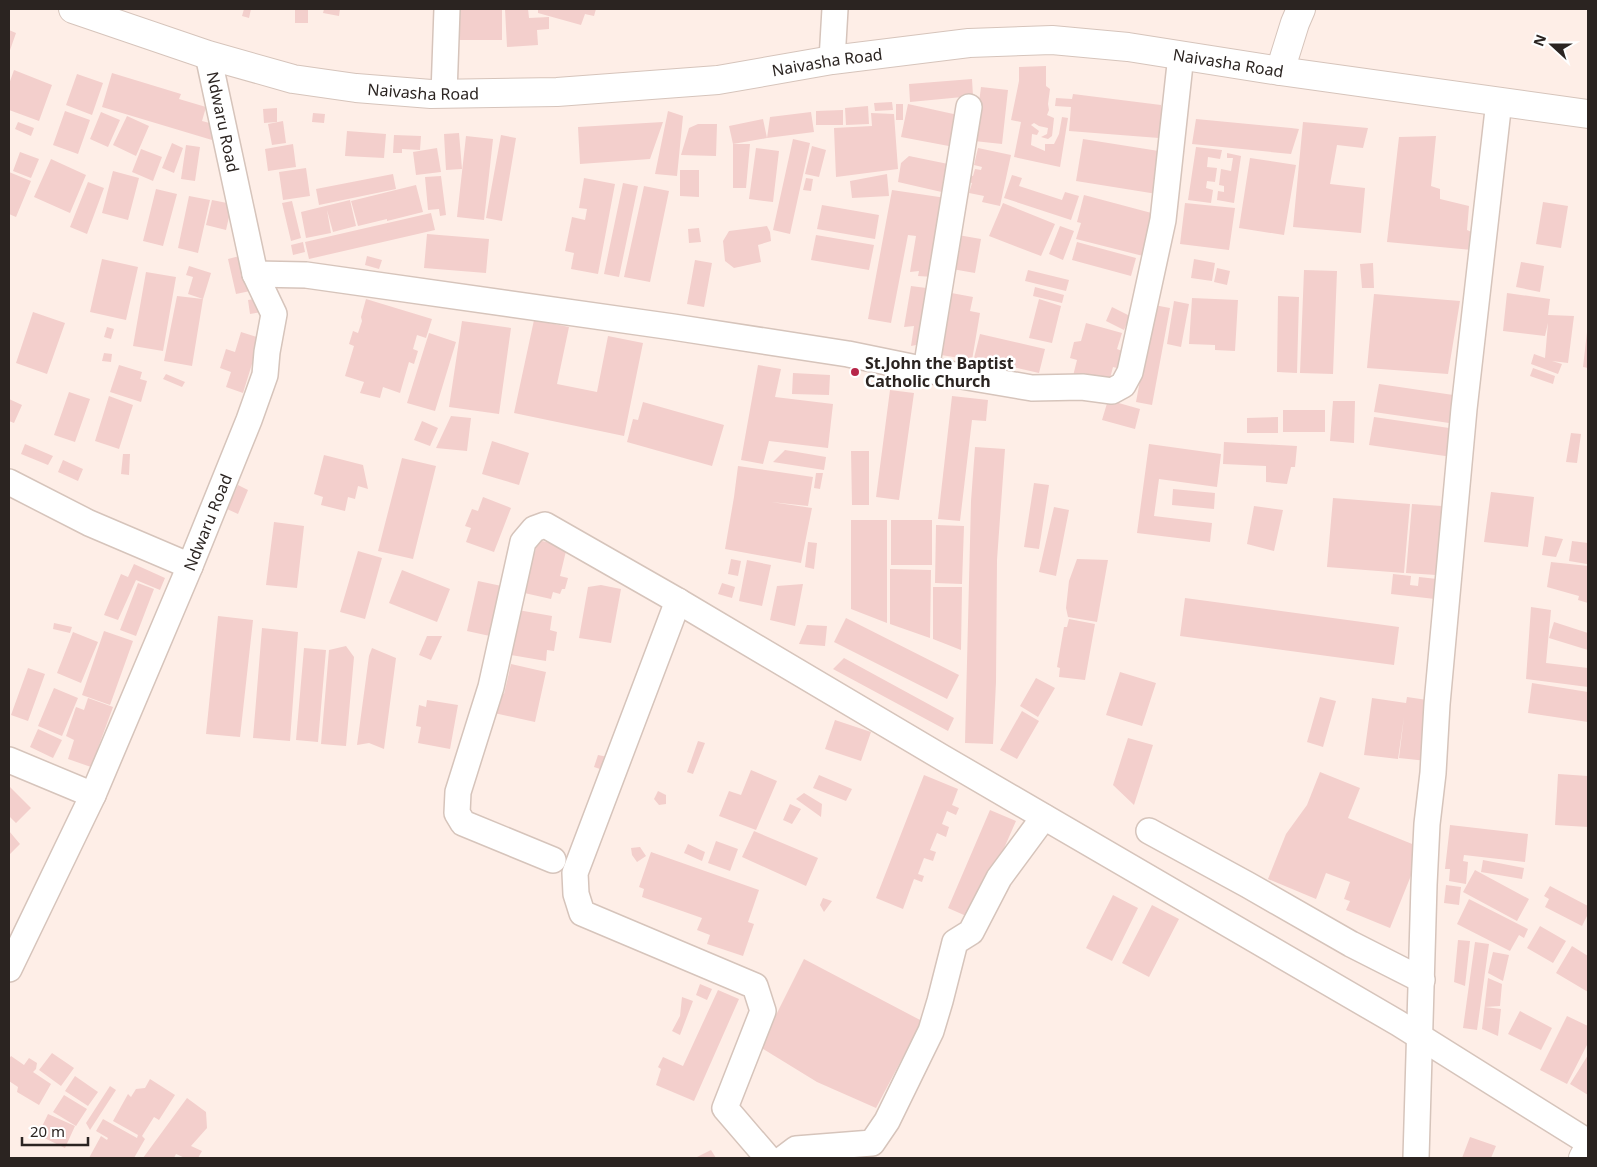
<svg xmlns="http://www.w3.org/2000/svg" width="1597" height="1167" font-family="'Noto Sans',sans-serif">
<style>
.building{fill:#f3cfcc}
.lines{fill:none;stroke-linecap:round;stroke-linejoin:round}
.minor-casing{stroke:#d6c4bb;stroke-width:28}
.tertiary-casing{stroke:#d6c4bb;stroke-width:30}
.secondary-casing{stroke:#d6c4bb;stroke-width:30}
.minor{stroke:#fff;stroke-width:25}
.tertiary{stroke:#fff;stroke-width:28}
.secondary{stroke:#fff;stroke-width:28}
.poi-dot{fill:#b72649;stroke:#fff;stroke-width:2}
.labels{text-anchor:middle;stroke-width:5;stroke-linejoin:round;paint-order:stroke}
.street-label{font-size:16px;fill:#2b2421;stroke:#fff}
.poi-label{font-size:16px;font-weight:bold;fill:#2b2421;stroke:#fff;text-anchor:start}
</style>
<rect width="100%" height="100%" fill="#feeee7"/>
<path class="building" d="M244,9H251L249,18L242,16Z
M295,9H308V23H295Z
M324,9H340L339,16L323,13Z
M460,9H502V40H460Z
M505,9H528L529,18L549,17V29L537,30L538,45L507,47Z
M538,9H596L594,16L585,14L581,25L538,13Z
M9,30L16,33L9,53Z
M1046,66V86L1050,89L1048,104L1049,110L1047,115L1054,118L1052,136L1048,139L1041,137L1047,134L1048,128L1039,126L1034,123L1031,125L1039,131L1037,135L1032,134L1031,145L1045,151V144H1054L1059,134L1062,117L1068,118L1060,167L1014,157L1021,122L1011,120L1019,81V67Z
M14,70L52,85L39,121L9,110V84Z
M112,73L181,94L179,99L206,107L202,121L217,125L212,140L102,107Z
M77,74L103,83L92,115L66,105Z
M972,79L973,96L910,102L909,84Z
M981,87L1008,90L1002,144L974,141Z
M1073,94L1161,105L1162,130L1159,138L1069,131L1071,107L1055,106L1056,98L1072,99Z
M892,102L893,110L875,111L874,103Z
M896,104H903V120H896Z
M908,104L958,115L954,147L901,137Z
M868,106L869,124L846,125L845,108Z
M277,108V122L264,123L263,109Z
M843,110V125H816V111Z
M65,111L90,120L78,154L53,145Z
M668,111L683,116L677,176L655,174Z
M101,112L120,120L108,147L90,139Z
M811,112L814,132L767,138L733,144H750L746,188H733V144L729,126L763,119L767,138L770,117Z
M313,113L325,114L324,123L312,122Z
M871,113L894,114L898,169L836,177L834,128L872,126Z
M127,116L149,126L136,156L113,145Z
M1196,119L1291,128L1299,129L1291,154L1192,144Z
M283,121L286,143L272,145L268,124Z
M18,122L34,128L31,136L15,129Z
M663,122L650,159L580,164L578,127Z
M1303,122L1368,128L1363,148L1337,145L1330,184L1365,188L1361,233L1293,227Z
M698,124H717L716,156L681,155L689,128Z
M347,131L386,134L384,158L345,156Z
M459,133L462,169L446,170L444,134Z
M394,135L421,136L420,150L402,149V153H393Z
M501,135L516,138L502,221L486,218Z
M466,136L493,139L484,220L457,217Z
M1436,136L1431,186L1440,189V199L1469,206L1467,230L1476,234L1472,250L1387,242L1399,137Z
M793,139L810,143L790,234L773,230Z
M1083,139L1165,152L1157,194L1076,181Z
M172,143L183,148L174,173L162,168Z
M293,144L296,167L268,171L265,149Z
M186,145L200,147L195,181L181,179Z
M812,146L826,150L819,177L805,174Z
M1196,147L1222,150L1220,159L1208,157L1207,167L1217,168L1215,182L1207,181L1206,188L1213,190L1211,203L1188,200Z
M437,148L441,172L416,175L413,152Z
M756,148L779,151L773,202L749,199Z
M978,148L1011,155L1000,206L982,202L984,196L969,193L972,183L967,182L969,175L973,176L975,169L981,170L982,167L974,165Z
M141,149L162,157L153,181L132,172Z
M20,152L39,159L31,178L13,171Z
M1227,153L1241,156L1234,203L1217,200L1218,191L1224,192V186L1219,185L1221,169L1231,171L1233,158H1227Z
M909,156L953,165L946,193L898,182L901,163Z
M1250,158L1296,165L1284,235L1239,228Z
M51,159L86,175L70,213L34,197Z
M306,168L310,196L283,200L279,172Z
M680,170H699V197L680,196Z
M113,171L139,178L128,220L102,213Z
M9,172L31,181L16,217L9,214Z
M393,174L396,189L319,205L316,189Z
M887,174L889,196L852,198L850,181Z
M1012,175L1022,178L1019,186L1062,200L1065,192L1079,196L1071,220L1004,198Z
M441,176L446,215L440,216L439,209L428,210L425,177Z
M584,178L615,184L598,274L571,269L574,253L565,251L572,217L585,220L587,209L579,208Z
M806,178L813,179L811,191L803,190Z
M88,182L104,188L87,234L70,227Z
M623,183L638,186L619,277L604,274Z
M416,185L423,212L387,221V219L358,226L351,201Z
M644,186L669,191L650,282L624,277Z
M156,189L177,194L163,246L143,241Z
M892,190L946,198L933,277L918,276L919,271L910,272L916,236L908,235L891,323L868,319Z
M1084,195L1159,215L1143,256L1076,239L1081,223L1077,222Z
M189,196L210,200L198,253L178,248Z
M212,200L232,204L226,230L206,225Z
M350,200L356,226L333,232L327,210L331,233L306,238L301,212Z
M292,201L301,238L291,241L282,203Z
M1543,202L1568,206L1561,248L1536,244Z
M1003,203L1055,224L1041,256L989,236Z
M1185,203L1235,208L1229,250L1180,244Z
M822,205L879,215L875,239L817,229Z
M431,213L435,230L309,259L305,242Z
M767,226L770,232L771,241L758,245L761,262L734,268L725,261L723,241L729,231Z
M1060,226L1074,231L1063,260L1049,254Z
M699,228L701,242L689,243L688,229Z
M427,234L489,239L486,273L424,268Z
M816,235L874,245L869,270L811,260Z
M958,235L981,239L975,273L952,269Z
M303,242L305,252L293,255L291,245Z
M1077,242L1136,258L1131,276L1072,260Z
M247,254L255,290L236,294L228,259Z
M367,256L382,260L379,269L365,265Z
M102,259L138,267L126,320L90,312Z
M1194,259L1215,263L1212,281L1191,278Z
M695,260L712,263L704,307L687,304Z
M1521,262L1544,266L1540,292L1516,287Z
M1373,263L1374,288H1362L1360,264Z
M189,266L211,273L203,299L188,294L193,277L186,275Z
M1217,268L1230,271L1227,285L1214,282Z
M1028,270L1069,280L1066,291L1025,281Z
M1304,270L1337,271L1333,374L1300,373Z
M146,272L176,277L163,351L133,346Z
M911,286L934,289L921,344L911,346L914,326L904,327Z
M1035,287L1064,295L1062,303L1033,296Z
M946,292L973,297L970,311L980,313L972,360L935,354Z
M1507,293L1550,299L1548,315L1574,316L1568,363L1552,361L1562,364L1558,374L1531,364L1534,354L1545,358L1548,323L1545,336L1503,331Z
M1374,294L1460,301L1448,374L1367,368Z
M177,296L203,299L192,366L164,361Z
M1278,296L1299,297L1297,373L1277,372Z
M260,298L262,312L250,314L248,300Z
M1192,298L1238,300L1235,351L1215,350V345L1189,344Z
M366,299L432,319L426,338L417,335L413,349L418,351L414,364L409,362L400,393L383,387L380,398L360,393L364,382L345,376L354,346L349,344L353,331L358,333L362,321L361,317Z
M1039,299L1061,306L1052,343L1029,338Z
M1174,301L1189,304L1181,347L1167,344Z
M1154,305L1170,308L1152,405L1136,402Z
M1112,307L1130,316L1124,330L1106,321Z
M33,312L65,323L47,374L16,363Z
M534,320L569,327L557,384L597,392L608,336L643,343L624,436L514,413Z
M462,321L511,328L499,414L449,407Z
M1086,323L1122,333L1117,349L1122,351L1117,368L1113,367L1108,386L1073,376L1077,360L1070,358L1074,342L1081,341Z
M107,327L114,329L111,339L104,337Z
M241,332L260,338L243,393L226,387L231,372L220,368L226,349L235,352Z
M1587,332H1588V368L1583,367Z
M429,333L456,342L435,411L407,403Z
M980,334L1045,349L1039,373L974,358Z
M104,353L112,354L111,362L102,361Z
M119,365L142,372L140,379L147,381L141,402L110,392Z
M758,365L781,369L775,397L833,404L828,448L769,441L763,464L741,460Z
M1533,368L1555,376L1553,384L1530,376Z
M793,373L830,375L829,395L792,394Z
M166,374L185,382L182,387L163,379Z
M1379,384L1460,396L1456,424L1374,412Z
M890,390L914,393L899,500L876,497Z
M69,392L90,399L75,442L54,435Z
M109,396L133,405L119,449L95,441Z
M952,396L988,400L986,421L972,420L960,521L938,519Z
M9,399L22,405L14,423L9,421Z
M1108,400L1140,409L1135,429L1102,420Z
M1333,401H1355L1354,443L1330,441Z
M643,402L724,425L712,466L627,442L633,419L638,420Z
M1283,410H1325V432H1283Z
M451,416L471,418L467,451L436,448Z
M1278,417V433H1247V418Z
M1374,417L1456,429L1452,457L1369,445Z
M422,421L438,428L430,446L414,440Z
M1571,433L1581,434L1577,463L1566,462Z
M492,441L529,453L519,485L482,474Z
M1224,442L1297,446L1295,467H1291L1287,484L1266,482V466L1223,464Z
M25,444L53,456L48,465L21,454Z
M1149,444L1221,454L1217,487L1159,479L1154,516L1212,523L1210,542L1137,533Z
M975,447L1005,449L997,560L996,682L993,744L965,743L971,501Z
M785,450L826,457L824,470L773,462Z
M851,451H869V505H852Z
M123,454H130L129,475L121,474Z
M324,455L363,465L368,489L358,486L355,499L348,497L345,511L321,505L323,497L314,494Z
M402,458L436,466L413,559L378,551Z
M63,460L83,469L78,481L58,472Z
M738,466L813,477L808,506L771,502L812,508L801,563L725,549L734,497Z
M816,473H823L820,489L814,488Z
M1034,483L1049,485L1039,549L1024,547Z
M238,485L248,490L238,514L227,509Z
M1173,489L1215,493L1214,509L1172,505Z
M1491,492L1534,497L1528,547L1484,542Z
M483,497L511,508L494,552L466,542L471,528L465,526L472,509L478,511Z
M1333,498L1410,504L1404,573L1327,567Z
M1412,504L1442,506L1436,575L1406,573Z
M1254,506L1283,510L1274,551L1247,544Z
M1054,507L1069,510L1056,576L1039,572Z
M851,520H887V623L851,609Z
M891,520H932V565H891Z
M274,522L304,526L297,588L266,585Z
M936,525L964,526L962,584L935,583Z
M1545,536L1563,539L1556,557L1542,555Z
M538,540L567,547L560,576L568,578L565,589H562L560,594L553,592L551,599L520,592L530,551L535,552Z
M1572,541L1588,543L1587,564L1569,561Z
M808,542L817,543L814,569L805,567Z
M358,551L382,558L365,619L340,612Z
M731,559L741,561L738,576L728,574Z
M1077,559L1108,560L1097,622L1068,617L1066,608L1069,581Z
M747,560L771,565L762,606L739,601Z
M1551,562L1588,566V603L1578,600L1579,596L1547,587Z
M134,564L165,578L160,590L136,580L118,620L104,615L121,574L128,577Z
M890,569L931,570L930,638L890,624Z
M402,570L450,589L437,622L389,603Z
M1393,574L1411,576L1410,585L1418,586L1419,577L1437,579L1435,599L1391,594Z
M478,581L511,588L499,638L467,631Z
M138,583L154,589L136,636L120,630Z
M722,583L735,587L732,598L718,594Z
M803,584L795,626L770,620L777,586Z
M601,585L621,589L611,643L579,638L588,587Z
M933,587H962L961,650L933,639Z
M1185,598L1399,627L1394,665L1180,636Z
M1531,607L1551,610L1546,663L1588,668V687L1526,679Z
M518,610L552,616L550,630L557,632L554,651L547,650L546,661L511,655Z
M218,616L253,620L240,737L206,734Z
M846,618L959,675L947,699L834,642Z
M1069,619L1095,624L1085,680L1059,677L1060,668L1057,667L1064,627H1067Z
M1554,622L1588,633V650L1549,638Z
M54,623L72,627L70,633L53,629Z
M807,625L827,626L825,646L799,644Z
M262,628L298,632L290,741L253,738Z
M104,631L133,641L110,705L82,695Z
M73,632L98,642L81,683L57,673Z
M427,636H442L431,660L419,655Z
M346,646L354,657L346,746L321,744L329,650Z
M304,648L326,650L318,742L296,740Z
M372,648L396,658L384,749L369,743L357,745L369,656Z
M844,658L954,718L948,731L833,669Z
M511,664L546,672L535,722L494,713L499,692L504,694Z
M28,668L45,674L28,721L11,715Z
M1120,672L1156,683L1142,726L1106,715Z
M1036,678L1055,688L1038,717L1020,706Z
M1532,683L1588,692V722L1528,713Z
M54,688L78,698L62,736L38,726Z
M1320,697L1336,701L1323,747L1307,742Z
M1407,697L1434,701L1427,761L1399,758L1404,717L1398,759L1364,755L1372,698L1406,703Z
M88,698L113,707L91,767L68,759L74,740L66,736L76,707L84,710Z
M427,700L458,705L450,749L418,743L421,727L416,726L419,705L426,707Z
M1022,711L1039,721L1017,759L1000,750Z
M835,720L871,732L861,761L825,749Z
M38,729L62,740L53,758L30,747Z
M1128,738L1153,745L1134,805L1113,785Z
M698,741L705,743L693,774L687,772Z
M598,755L608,757L603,770L594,767Z
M751,770L777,781L756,830L719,816L729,791L741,795Z
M1320,772L1360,788L1348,818L1422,848L1390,928L1346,910L1350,901L1344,899L1350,882L1326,873L1316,899L1268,879L1286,834L1307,805Z
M1558,774L1588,776V827L1555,825Z
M819,775L852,789L846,801L813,788Z
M924,775L958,789L952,805L959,808L956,815L947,811L942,824L949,827L946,837L937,833L930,850L936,852L933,861L924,858L918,874L924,876L922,882L914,879L903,909L876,898Z
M9,786L31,808L16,823L9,816Z
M658,791L666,795V804L659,805L654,799Z
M804,793L822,804L821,817L796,799Z
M790,804L801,809L792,824L783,820Z
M990,810L1016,821L973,919L948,908Z
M1450,825L1528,834L1525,862L1464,855L1463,861L1468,862L1466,884L1449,881L1450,869H1445Z
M9,831L20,844L9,855Z
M754,831L818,858L806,886L742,857Z
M716,841L738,849L730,871L708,863Z
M688,844L705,852L702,861L684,853Z
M640,847L646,856L637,862L632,855L631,848Z
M651,852L759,890L748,922L754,924L743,956L707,944L710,935L697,930L702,918L642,897L644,889L639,887Z
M1483,860L1524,868L1522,879L1481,872Z
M1475,870L1529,899L1517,921L1463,892Z
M1446,885L1461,887L1459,905L1444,903Z
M1550,886L1588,906V914L1582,926L1545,907L1549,899L1544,896Z
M1113,895L1138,908L1112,961L1086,948Z
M823,898L832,901L824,912L820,905Z
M1469,899L1528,929L1524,938L1519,935L1510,951L1457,924Z
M1152,905L1179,919L1149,977L1122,963Z
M1540,926L1566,941L1553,963L1527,948Z
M1458,940L1470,941L1465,986L1454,982Z
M1475,942L1489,944L1477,1030L1463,1028Z
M1572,946L1588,956V992L1556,973Z
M1493,952L1509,955L1503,981L1488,973Z
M804,959L922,1021L876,1108L817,1082L760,1047Z
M1488,978L1502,984L1500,1006L1485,1007L1501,1009L1498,1036L1482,1029Z
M700,984L712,989L707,1000L696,995Z
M718,990L739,999L694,1101L656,1085L661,1069L658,1067L663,1057L683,1066Z
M682,997L693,1001L680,1035L672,1031L680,1016Z
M1520,1011L1552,1028L1541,1050L1508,1034Z
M1567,1016L1588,1026V1043L1567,1084L1540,1070Z
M52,1053L74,1068L61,1086L39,1070Z
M1588,1055V1095L1570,1084Z
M11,1056L24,1065L29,1058L37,1063L36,1069L33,1072L51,1084L39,1105L17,1092L18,1087L9,1081V1059Z
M75,1076L98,1092L88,1106L65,1091Z
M150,1079L175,1095L159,1120L154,1117L142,1136L145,1139L134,1158H89L101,1136L107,1140L108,1138L96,1131L103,1119L137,1138L138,1135L113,1121L128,1094L131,1097L136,1089L145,1088Z
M110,1086L116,1090L90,1130L86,1123Z
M64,1095L87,1109L76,1126L53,1112Z
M187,1098L206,1112L207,1128L191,1146L202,1151L198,1158H185L176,1154L174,1158H143Z
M48,1114L75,1126L65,1148L38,1135Z
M1470,1137L1496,1146L1491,1158H1462Z
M711,1150L716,1158H695Z"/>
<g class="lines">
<g class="minor-casing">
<g id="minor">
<path d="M832,60L835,9"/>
<path d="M444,94L447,9"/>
<path d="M255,274L306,275L673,327L848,354L926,370L1032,388L1082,387L1112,391L1123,385L1130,372L1163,220L1181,55"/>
<path d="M926,370L969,107"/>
<path d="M9,482L89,523L190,566"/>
<path d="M678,601L575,873L576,894L582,913L755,986L763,1011L725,1108L768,1158"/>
<path d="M9,760L93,795"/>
<path d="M1149,831L1248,885L1351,944L1422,980"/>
<path d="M553,860L463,823L457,813L458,792L491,687L523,542L534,529L545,525L678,601L943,758L1398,1023L1588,1142"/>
<path id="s1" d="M9,969L93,795L190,566L249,420L265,375L267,352L274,314L255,274L208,55"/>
<path d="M784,1158L796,1149L872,1143L887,1121L931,1031L940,1001L955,942L971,932L999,878L1044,817"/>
<path d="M1416,1158L1424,885L1427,824L1433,773L1437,704L1464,409L1499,101"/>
</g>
</g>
<g class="tertiary-casing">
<path id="tertiary" d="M1280,71L1295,23L1301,9"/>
</g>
<g class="secondary-casing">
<g id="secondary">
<path id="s2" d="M73,9L208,55L293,79L356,88L431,94L557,92L718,80L832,60L969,43L1052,40L1128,47L1280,71L1588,114"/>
<path d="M1583,1158L1588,1149"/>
</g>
</g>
<use href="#minor" class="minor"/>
<use href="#tertiary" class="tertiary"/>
<use href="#secondary" class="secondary"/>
</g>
<circle class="poi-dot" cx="855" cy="372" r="5"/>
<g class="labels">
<g class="street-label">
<text dy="6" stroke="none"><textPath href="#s2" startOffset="768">Naivasha Road</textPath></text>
<text dy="6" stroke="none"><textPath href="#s2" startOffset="1172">Naivasha Road</textPath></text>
<text dy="6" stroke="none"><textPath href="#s2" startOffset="362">Naivasha Road</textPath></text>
<text transform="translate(223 122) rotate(78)" y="6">Ndwaru Road</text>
<text dy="6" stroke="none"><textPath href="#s1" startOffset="489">Ndwaru Road</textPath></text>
</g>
<g class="poi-label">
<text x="865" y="369">St.John the Baptist<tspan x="865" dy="18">Catholic Church</tspan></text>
</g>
</g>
<rect width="1597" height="1167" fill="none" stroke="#2b2421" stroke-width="20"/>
<g transform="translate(1552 45) rotate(291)" stroke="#ffffff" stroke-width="4" paint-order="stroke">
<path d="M0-4L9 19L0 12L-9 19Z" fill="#2b2421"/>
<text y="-8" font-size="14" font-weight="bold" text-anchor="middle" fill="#2b2421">N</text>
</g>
<path d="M22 1137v8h66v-8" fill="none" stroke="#2b2421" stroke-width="2.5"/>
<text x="30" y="1137" font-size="15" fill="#2b2421" stroke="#ffffff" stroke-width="4" paint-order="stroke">20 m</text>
</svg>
